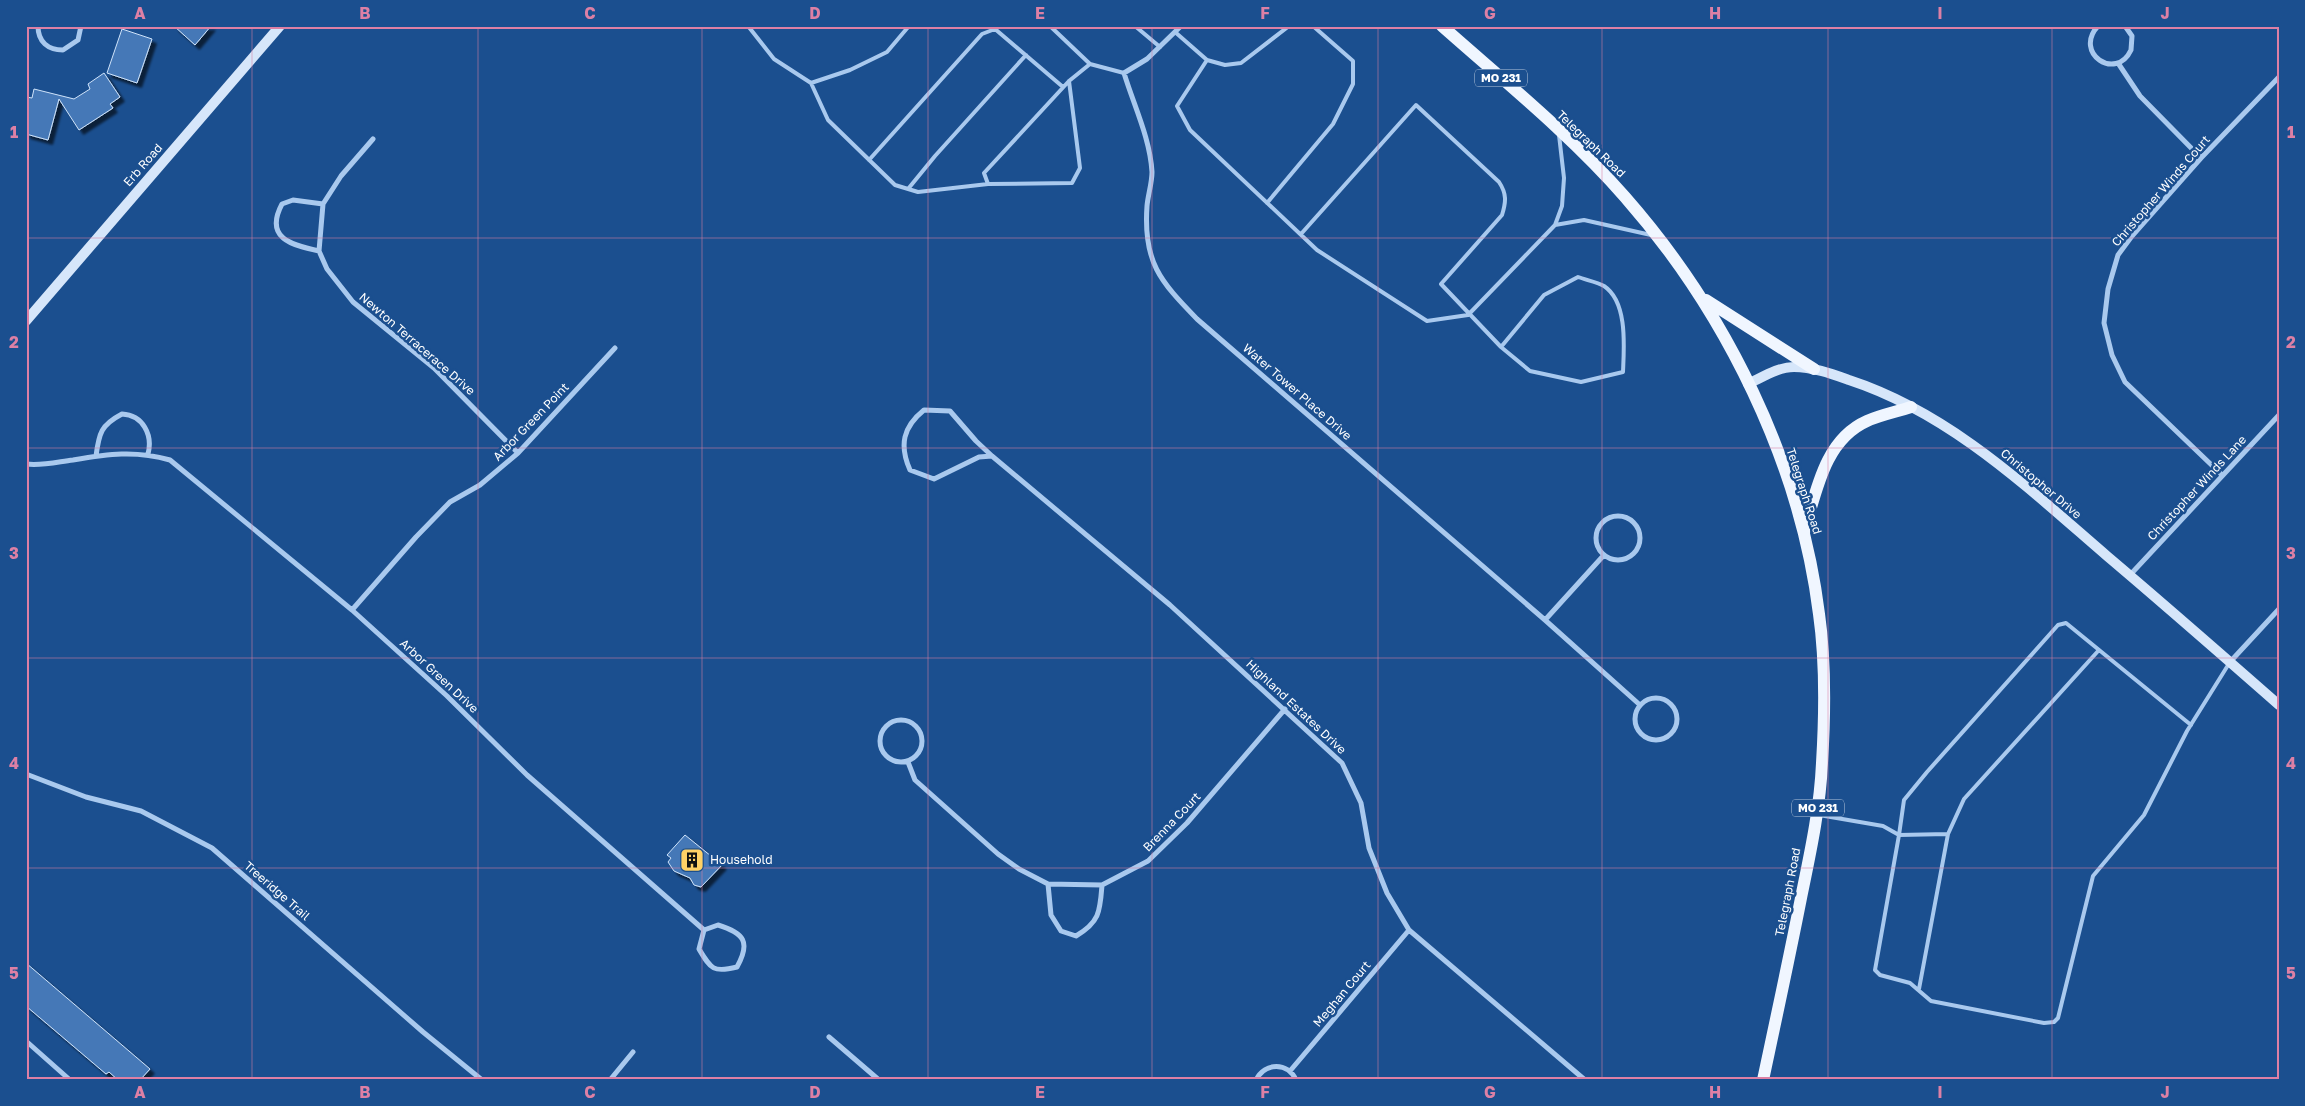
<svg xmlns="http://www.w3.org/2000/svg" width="2305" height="1106" font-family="'Golos Text',sans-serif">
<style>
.building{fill:#4478b7;stroke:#cfe3fa;filter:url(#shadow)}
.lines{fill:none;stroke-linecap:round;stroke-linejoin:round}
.lane{stroke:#a9c9ee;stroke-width:4}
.street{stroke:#a9c9ee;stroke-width:5}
.secondary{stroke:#d6e6fa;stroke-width:10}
.primary{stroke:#f0f6ff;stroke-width:12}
.grid{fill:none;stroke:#dd80a5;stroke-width:1;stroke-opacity:0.55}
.labels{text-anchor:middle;stroke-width:5;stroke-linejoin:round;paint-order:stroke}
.shield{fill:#1b4f8f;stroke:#bbcadd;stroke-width:1}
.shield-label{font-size:11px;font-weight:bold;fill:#fff}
.street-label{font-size:12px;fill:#fff;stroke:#1b4f8f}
.poi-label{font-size:12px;fill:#fff;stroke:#1b4f8f;text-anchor:start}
.neatline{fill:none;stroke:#dd80a5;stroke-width:2}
.grid-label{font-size:16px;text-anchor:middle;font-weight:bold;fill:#dd80a5}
</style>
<defs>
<filter id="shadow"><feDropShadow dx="4.5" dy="4.5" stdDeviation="1" flood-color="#0009"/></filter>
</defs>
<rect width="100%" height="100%" fill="#1b4f8f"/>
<path class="building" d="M174,26H211L195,45Z
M122,29L152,39L137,83L107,73Z
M104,73L120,97L110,104L113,108L79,130L59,99L48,140L26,134V97L32,98L34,89L74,99L90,89L88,84Z
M685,835L722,865L701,887L694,885L690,878L674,871L668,862L671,858L667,855Z
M26,963L150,1069L140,1080H118L109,1072L106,1074L26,1006Z"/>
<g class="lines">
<path class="lane" d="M748,26L774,59L811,83L850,70L887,52L909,26
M1050,26L1090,64L1124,73
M1135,26L1160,47
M1175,32L1207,60L1177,106L1190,130L1317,250L1427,321L1468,315L1555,225L1562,206L1564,178L1559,135
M1207,60L1225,65L1241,63L1289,26
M1069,81L1080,168L1072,183L988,184L984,173L1069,81L1090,64
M811,83L828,120L895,185L918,192L988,184
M869,160L982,34L995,29L1063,87
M908,189L935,156L1026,55
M1267,203L1333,124L1353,84V61L1313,26
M1555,225L1584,220L1651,235
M1301,234L1416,105L1499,182C1507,194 1506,202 1502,215L1441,284L1501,347L1530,371L1581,382L1623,372C1624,347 1628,302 1604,286C1597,282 1586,280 1578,277L1544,295L1501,347
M1819,815L1883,826L1899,835L1875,970L1880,975L1910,983L1931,1001L2044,1023L2054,1022L2058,1018L2093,876L2144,815L2187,731L2230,662
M1948,834L1899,835L1904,800L1927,772L2058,625L2066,623L2191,725
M1919,989L1948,834L1964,799L2099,650"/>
<path class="street" d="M38,26C38,42 48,50 63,50L78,40L81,26
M1181,26L1147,59L1124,73C1134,106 1150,138 1152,172C1152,183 1148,195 1147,206C1143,262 1160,281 1197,319L1545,620L1640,705
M2098,26C2073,53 2116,82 2131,50L2132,36L2125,26
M2118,63L2140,96L2201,158
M373,139L341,176L323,204L319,251L327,269L353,302L434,368L518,453
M319,251C291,245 264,238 282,204L293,200L323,204
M96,456C99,433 101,425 122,414C143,415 153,435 148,454
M992,456L979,457L934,479L910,470C899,445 903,427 924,410L950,411L976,441L992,456L1170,605L1342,763L1361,803L1369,848L1387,893L1409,930L1585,1080
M26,464C42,466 57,462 73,460C108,454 135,450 170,460L352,610L447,696L527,775L704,930
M2222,475L2125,382L2112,355L2104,323L2108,289L2118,255L2132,236L2201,158L2279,77
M1596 538a22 22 0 1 1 44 0a22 22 0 1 1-44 0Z
M2130,575L2279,415
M352,610L416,537L450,502L480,485L518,453L615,348
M1545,620L1604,555
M2230,662L2279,609
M1635 719a21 21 0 1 1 42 0a21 21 0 1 1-42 0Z
M880 741a21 21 0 1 1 42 0a21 21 0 1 1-42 0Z
M908,762L915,780L998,854L1019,869L1048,884L1102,885L1148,861L1187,823L1285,709
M26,774L86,797L141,811L212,848L423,1032L482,1080
M1048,884L1051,915L1061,931L1076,936C1100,922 1100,911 1102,885
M718,925C744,933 751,942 737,967C713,973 711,969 699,949L704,930Z
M829,1037L879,1080
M26,1041L70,1080
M1290,1071L1409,930
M610,1080L633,1052
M1256,1080C1265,1062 1288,1062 1296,1080"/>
<path class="secondary" d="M26,321L280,26
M1748,384C1763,377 1778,367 1794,367C1813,367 1832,374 1849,380C1950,413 2028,488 2107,556C2165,605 2222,655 2279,705"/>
<path class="primary" d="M1442,26C1504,81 1571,135 1625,197C1726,312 1800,462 1819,614C1826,663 1825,714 1822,763C1820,809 1810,854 1801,898C1789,959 1776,1019 1763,1080
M1706,300L1814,369
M1804,532C1816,493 1824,440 1867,421C1880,415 1896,412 1911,407"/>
</g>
<path class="grid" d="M252,26V1080M478,26V1080M702,26V1080M928,26V1080M1152,26V1080M1378,26V1080M1602,26V1080M1828,26V1080M2052,26V1080M26,238H2279M26,448H2279M26,658H2279M26,868H2279"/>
<defs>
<g id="building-square" transform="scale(1.25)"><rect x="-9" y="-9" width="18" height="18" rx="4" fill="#ffd166" stroke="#1b4f8f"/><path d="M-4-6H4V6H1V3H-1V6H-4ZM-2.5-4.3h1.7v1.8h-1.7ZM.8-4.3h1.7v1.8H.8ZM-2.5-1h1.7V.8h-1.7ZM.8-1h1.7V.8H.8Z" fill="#111"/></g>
</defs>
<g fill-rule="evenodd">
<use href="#building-square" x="692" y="860"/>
</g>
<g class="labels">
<g class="shield">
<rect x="1475" y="69.5" width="52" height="17" rx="4"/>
<rect x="1792" y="799.5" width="52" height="17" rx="4"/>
</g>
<g class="shield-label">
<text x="1501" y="82">MO 231</text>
<text x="1818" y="812">MO 231</text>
</g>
<g class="street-label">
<text transform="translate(1591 144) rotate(44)" y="4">Telegraph Road</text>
<text transform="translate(143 165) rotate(-49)" y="4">Erb Road</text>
<text transform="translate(2161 191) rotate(-49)" y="4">Christopher Winds Court</text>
<text transform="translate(417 344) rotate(41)" y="4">Newton Terracerace Drive</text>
<text transform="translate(1297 392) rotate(41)" y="4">Water Tower Place Drive</text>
<text transform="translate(531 422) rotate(-46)" y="4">Arbor Green Point</text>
<text transform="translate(2041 484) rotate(40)" y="4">Christopher Drive</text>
<text transform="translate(2197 488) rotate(-47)" y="4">Christopher Winds Lane</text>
<text transform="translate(1804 491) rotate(72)" y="4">Telegraph Road</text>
<text transform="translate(439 676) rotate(43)" y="4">Arbor Green Drive</text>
<text transform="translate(1296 707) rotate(43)" y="4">Highland Estates Drive</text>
<text transform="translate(1172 822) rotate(-46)" y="4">Brenna Court</text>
<text transform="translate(277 891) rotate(41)" y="4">Treeridge Trail</text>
<text transform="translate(1788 892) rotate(-79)" y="4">Telegraph Road</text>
<text transform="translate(1342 994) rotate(-50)" y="4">Meghan Court</text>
</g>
<g class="poi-label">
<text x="710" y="864">Household</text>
</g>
</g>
<rect width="2305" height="1106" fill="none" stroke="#1b4f8f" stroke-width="55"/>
<rect x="28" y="28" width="2250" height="1050" class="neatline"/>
<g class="grid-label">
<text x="140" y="19">A</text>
<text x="365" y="19">B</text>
<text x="590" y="19">C</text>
<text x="815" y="19">D</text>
<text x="1040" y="19">E</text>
<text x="1265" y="19">F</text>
<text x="1490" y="19">G</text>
<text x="1715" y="19">H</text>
<text x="1940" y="19">I</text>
<text x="2165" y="19">J</text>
<text x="14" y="138">1</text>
<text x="2291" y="138">1</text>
<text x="14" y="348">2</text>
<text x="2291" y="348">2</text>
<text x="14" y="559">3</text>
<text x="2291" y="559">3</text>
<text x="14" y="769">4</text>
<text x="2291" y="769">4</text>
<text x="14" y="979">5</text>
<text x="2291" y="979">5</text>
<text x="140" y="1098">A</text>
<text x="365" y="1098">B</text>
<text x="590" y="1098">C</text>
<text x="815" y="1098">D</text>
<text x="1040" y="1098">E</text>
<text x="1265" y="1098">F</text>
<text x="1490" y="1098">G</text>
<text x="1715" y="1098">H</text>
<text x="1940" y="1098">I</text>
<text x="2165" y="1098">J</text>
</g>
</svg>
